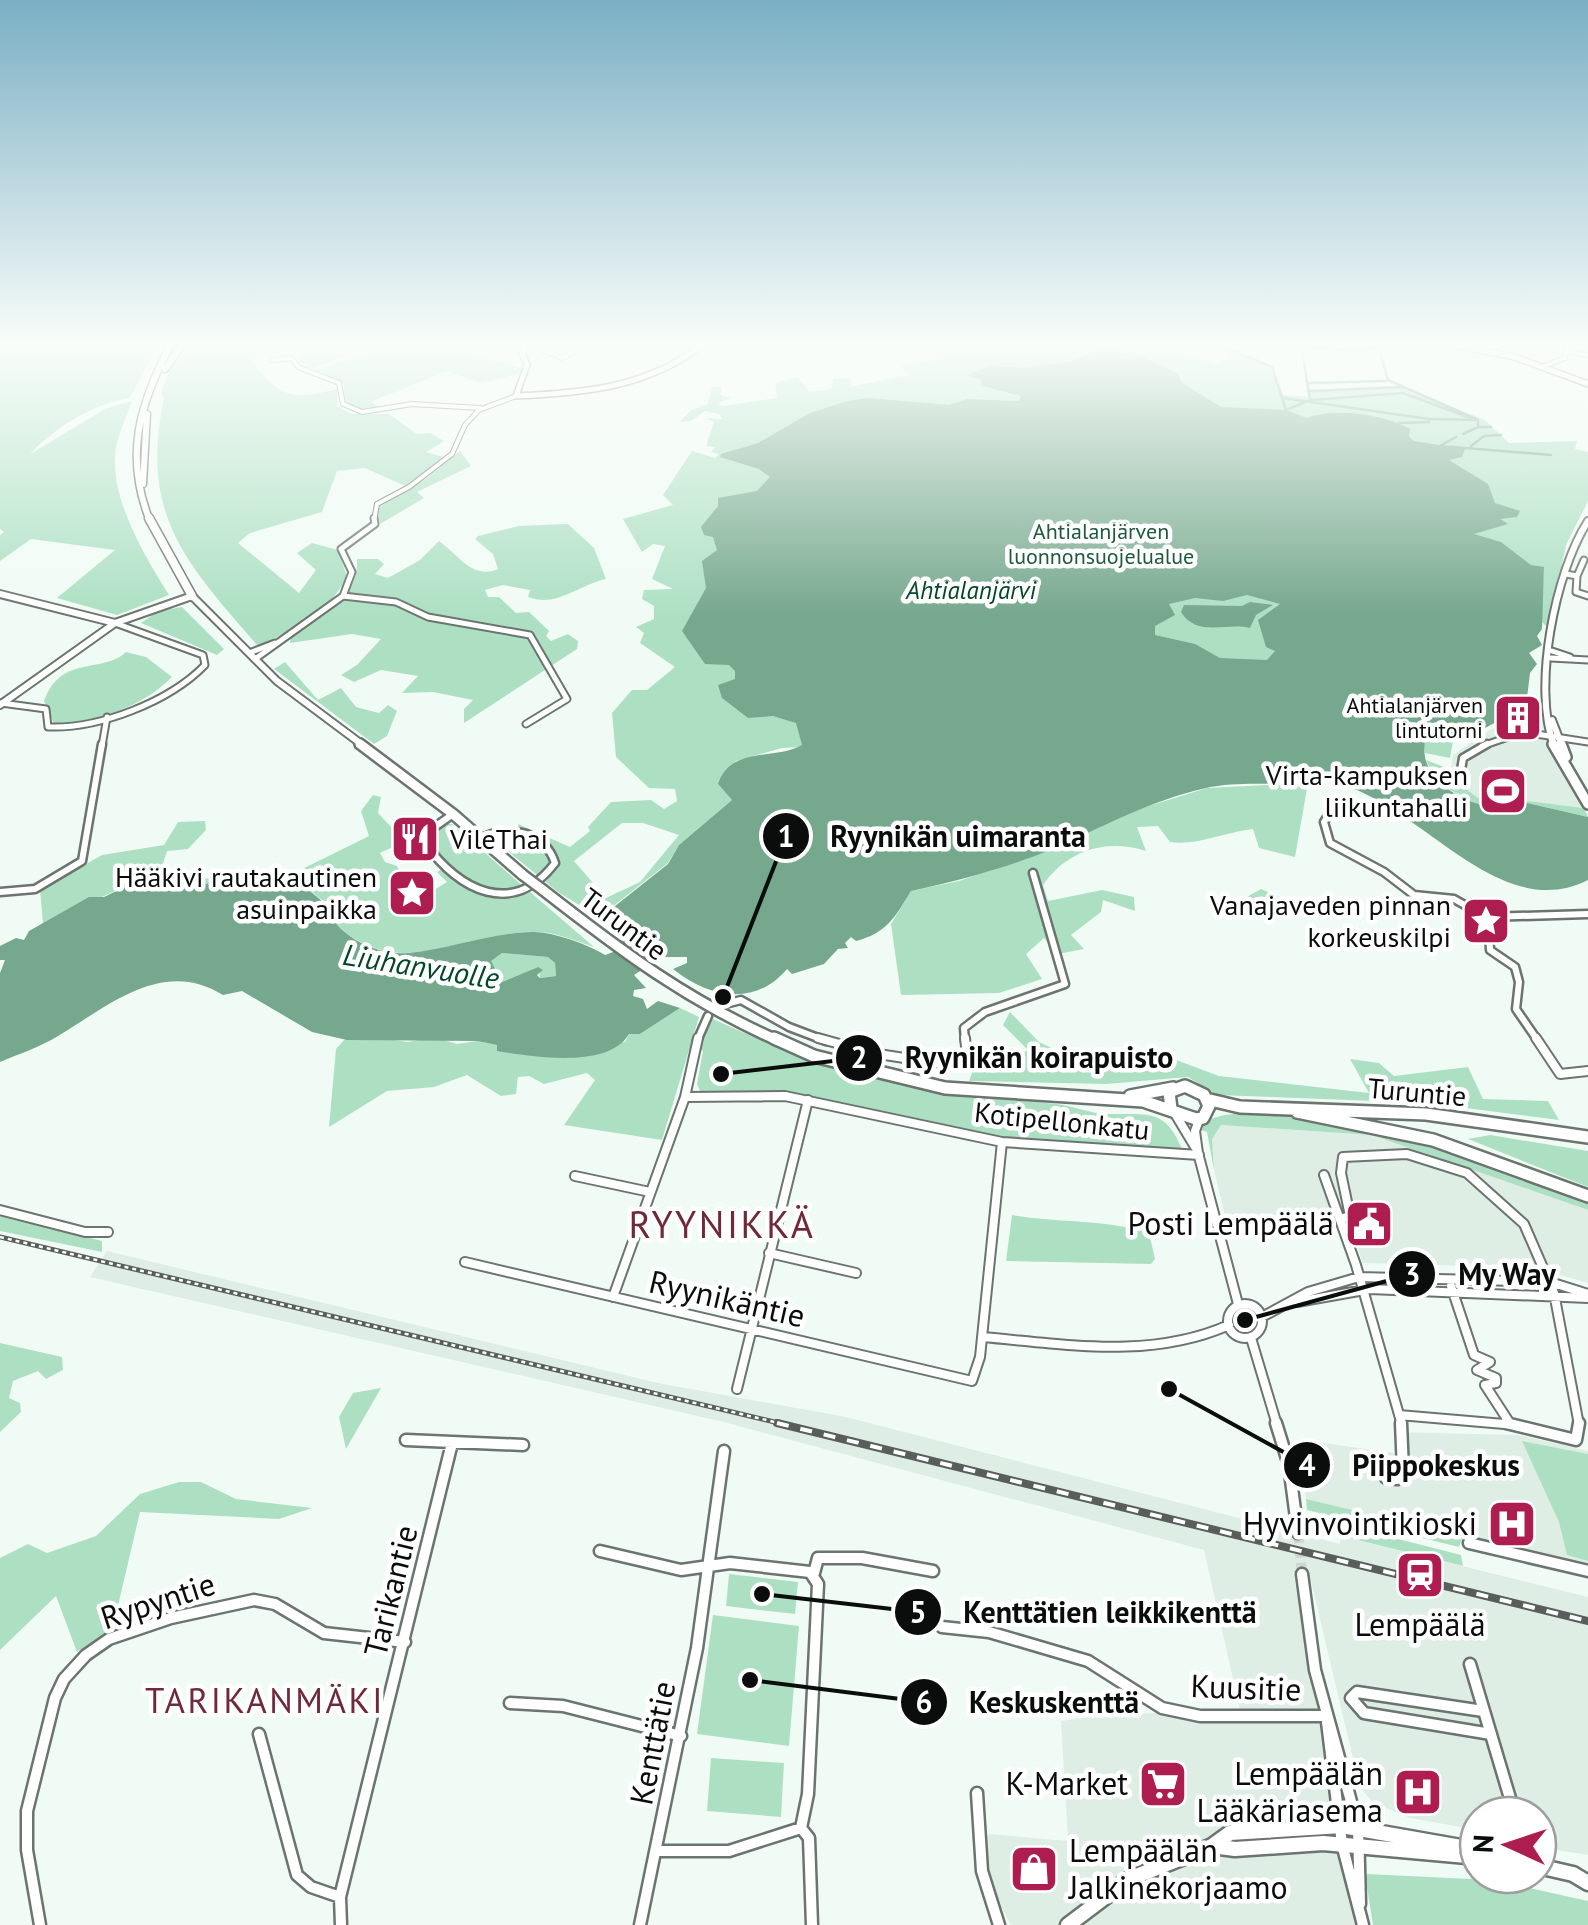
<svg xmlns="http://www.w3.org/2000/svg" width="1588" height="1925" font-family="'PT Sans',sans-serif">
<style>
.built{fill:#deeee4}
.green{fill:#ade0c3;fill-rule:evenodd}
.water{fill:#76a88d;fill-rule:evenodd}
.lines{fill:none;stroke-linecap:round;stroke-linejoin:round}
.stream{stroke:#76a88d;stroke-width:2.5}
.street-tunnel{stroke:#ced7d2;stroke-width:10;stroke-dasharray:10 5;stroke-linecap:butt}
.street-far4-casing{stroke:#6b746f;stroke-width:6}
.street-far3-casing{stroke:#6b746f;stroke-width:9}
.street-far2-casing{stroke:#6b746f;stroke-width:11}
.street-far1-casing{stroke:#6b746f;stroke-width:12}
.street-casing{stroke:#6b746f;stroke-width:15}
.secondary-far4-casing{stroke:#6b746f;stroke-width:8}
.secondary-far3-casing{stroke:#6b746f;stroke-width:10}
.secondary-far2-casing{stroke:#6b746f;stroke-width:14}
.secondary-far1-casing{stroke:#6b746f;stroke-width:16}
.secondary-casing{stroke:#6b746f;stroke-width:19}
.highway-far1-casing{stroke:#6b746f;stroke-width:9}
.highway-casing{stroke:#6b746f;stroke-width:11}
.street-far4{stroke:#fff;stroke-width:4}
.street-far3{stroke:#fff;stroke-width:5}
.street-far2{stroke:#fff;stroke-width:6}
.street-far1{stroke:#fff;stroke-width:8}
.street{stroke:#fff;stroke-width:10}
.secondary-far4{stroke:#fff;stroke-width:5}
.secondary-far3{stroke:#fff;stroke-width:6}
.secondary-far2{stroke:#fff;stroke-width:9}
.secondary-far1{stroke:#fff;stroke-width:11}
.secondary{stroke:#fff;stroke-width:14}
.highway-far1{stroke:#fff;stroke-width:6}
.highway{stroke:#fff;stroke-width:8}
.rail-far1-casing{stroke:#595e5b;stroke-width:5}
.rail-casing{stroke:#595e5b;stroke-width:8}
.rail-far1{stroke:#fff;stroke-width:2.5;stroke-dasharray:4;stroke-linecap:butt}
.rail{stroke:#fff;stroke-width:4;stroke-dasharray:12;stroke-linecap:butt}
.secondary-bridge-casing{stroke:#6b746f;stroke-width:14;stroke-linecap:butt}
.secondary-bridge{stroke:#fff;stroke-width:9}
.labels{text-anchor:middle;stroke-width:9;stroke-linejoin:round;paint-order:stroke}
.far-park-label{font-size:22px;fill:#1e593d;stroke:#fff}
.far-poi-label{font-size:22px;fill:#0a0d0b;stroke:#fff;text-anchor:end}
.far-water-label{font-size:25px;font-style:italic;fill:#03462b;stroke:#fff}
.poi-label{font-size:28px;fill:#0a0d0b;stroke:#fff;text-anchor:end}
.street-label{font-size:28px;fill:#0a0d0b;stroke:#fff}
.water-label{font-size:30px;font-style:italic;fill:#03462b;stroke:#fff}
.near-poi-label{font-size:32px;fill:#0a0d0b;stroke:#fff;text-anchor:end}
.near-street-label{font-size:32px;fill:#0a0d0b;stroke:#fff}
.near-neighbourhood-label{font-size:35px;letter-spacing:2.5px;fill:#6f293a;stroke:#fff}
.near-quarter-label{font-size:38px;letter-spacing:2.5px;fill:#6f293a;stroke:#fff}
.leader{fill:none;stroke:#0a0d0b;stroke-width:4}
.callout-dot{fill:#0a0d0b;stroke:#fff;stroke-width:4}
.mark-label{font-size:30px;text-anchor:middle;font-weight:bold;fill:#fff}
.callout-label{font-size:30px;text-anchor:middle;font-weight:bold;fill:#0a0d0b;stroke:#fff;stroke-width:9;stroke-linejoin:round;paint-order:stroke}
</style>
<rect width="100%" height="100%" fill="#f1fbf5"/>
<path class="built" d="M1515,713L1543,718L1544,734L1584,808L1528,801L1484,802L1463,787L1451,769L1453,755L1491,729L1507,725Z
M1221,1125L1372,1135L1588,1210V1283L1536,1268L1363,1263L1349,1226L1226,1220L1214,1170L1212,1138Z
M107,1251L658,1383L846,1417L1340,1544V1536L1588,1597V1855L1538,1847V1815H1478V1830L1410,1818L1373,1802L1360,1788L1310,1577L1293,1572L1357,1925H1011L988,1882L985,1840L989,1834L1068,1841L1061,1721L1103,1715L1240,1710L1204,1550L724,1422L90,1277Z
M1395,1432L1518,1435L1588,1451V1565L1306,1499L1298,1439L1399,1454Z"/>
<path class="green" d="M374,346L429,347L406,352L435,347H483L470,354L522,368L519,374L481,383L446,371L371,402L384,411L352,409L345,400L344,385L315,370L357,358Z
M1034,346L1173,347L1214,364L1227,359L1226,352L1219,347H1223C1260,358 1269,357 1283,395L1309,397L1308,390L1405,388L1485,420L1509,443L1577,441L1575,449L1588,452V501L1566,545L1549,629L1541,621L1544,567L1448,738L1453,741L1450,758L1425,753V733L1398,721L782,748L736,761L718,784L732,800L679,845L668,863L612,907L621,917L612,925L558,892L493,839L518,831V824L570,847L590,831L588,827L611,802L651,800L664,809L677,801L675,789L649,788L616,757L612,713L632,690H647L675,667L640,643L644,633L636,627L654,619V606L642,599L644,590L673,589L652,579L665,546L653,544L642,552L623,519L673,505L663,495L692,451L715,458L719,454L711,452L715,447L706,446L714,422L706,418L722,419L719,414L705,411L691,421L680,422L691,410L708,404L712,387L721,386V395L731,398L718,403L722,406L777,398L775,383L798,377L809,392L832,389L833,379L852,378L849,387L910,375L901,366L946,358L925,347H996L1001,351ZM622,823H643L679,835L640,882L606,898L574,861Z
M0,347H157L130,398C91,405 57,426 30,454L107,408L132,401C127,416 119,432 116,447C108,496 144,555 169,595L117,615L57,598L115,550L31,539L0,561V535L4,532L0,529Z
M299,347L248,358C283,398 287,401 338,389L337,406L351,414H389L417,434L430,433L444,441L426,452L444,457L405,486L365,468L337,471L322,512L250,533L238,543L299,593L316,570L297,553L312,543L338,550L347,577C330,611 292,631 258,646C186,563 139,515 164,398L161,393L169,372L189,347Z
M308,347V346L370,347L311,369L298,361Z
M460,451L471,466L417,492L424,498L380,524L376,509L427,478Z
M568,524L594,548L606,579C578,585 557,608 528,597L530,590L503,585L485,590L488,597H499L516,613L529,612L549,631L546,636L551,641L568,634L578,641L577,649L464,723V709L473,700L433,692L402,693L418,676L381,670L354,682L341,675L357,665L381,639L352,634L290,643L291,636C321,615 359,599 357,559H378L384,564L375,574L388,578L420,560L439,541C459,555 472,580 498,569L493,554L475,539L478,536L519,526Z
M182,607L224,649L217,655L141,623L158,611Z
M126,652L146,657L172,677C140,709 98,720 55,726L44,701C61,654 103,674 126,652Z
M285,662L318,700L341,688L356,707L379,713L388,705L397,711L387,736L374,744L274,669Z
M1426,760L1452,770L1463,787L1484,802L1528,801L1584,808L1588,817L1519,801C1488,821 1439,790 1426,760Z
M1308,783L1295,857L1259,848L1253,829C1226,832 1196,846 1170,842L1158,826L1137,827L1146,851C1107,838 1067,850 1043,885L1048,901L1102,890L1134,897L1135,911L1103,900L1101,912L1071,935L1084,949L1058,954L1044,938L1026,954L1042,979L999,993L901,995L891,924L911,891L959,881L1045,852L1142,808L1207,788Z
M373,795L381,797L378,813L397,833L423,817L432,824L415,826L404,835V842L380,853L385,862L397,866L404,882L398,885L432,891L447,882L437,872L442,869C471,893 491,907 529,891L594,947C576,941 553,931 535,932C491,932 448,951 406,953C376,954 333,935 327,904L290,875L164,888L141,879L43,924L40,890L102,855L164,845L178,822L205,821L206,830L188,849L167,851L160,873L172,880L290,875L369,836L361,811Z
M448,824H452L524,887L489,893L462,877L430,843L431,833Z
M1261,889L1300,906L1270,905L1257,916L1225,909Z
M502,953L549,957L555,963L556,976L540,978L538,967L502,982L490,961Z
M680,1008L699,1017L662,1140L564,1125L595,1080L587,1073L544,1084L529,1076L518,1077L516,1094L501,1096L467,1075L434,1087L387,1091L329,1127L336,1049L345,1039L370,1037L408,1042L434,1037L457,1044L477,1041L497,1045V1050L625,1042L629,1034H640Z
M1010,1012L1039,1042L1063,1053L1143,1064L1176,1060L1219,1076L1369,1093L1350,1059L1379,1063L1394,1076L1468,1067L1483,1099L1548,1101L1559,1120L1427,1103L1217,1095L1188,1077L1106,1084L969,1081L974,1067L993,1073L1028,1050L1003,1025Z
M711,1018C835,1076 922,1091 1057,1104C1074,1106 1090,1114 1109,1114C1148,1115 1165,1108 1182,1149L1003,1137L807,1095L700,1091L697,1084L703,1051L698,1047Z
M1265,1112L1440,1147L1588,1199V1210L1372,1135L1221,1125L1212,1139L1214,1170L1207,1132L1198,1129C1211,1111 1244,1114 1265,1112Z
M1490,1135L1588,1151V1187L1468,1139Z
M0,1214L102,1241V1252L0,1231Z
M1012,1215C1057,1223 1108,1219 1149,1233L1155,1259L1151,1264L1006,1261Z
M0,1343L62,1357L63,1370L46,1379L38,1371L13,1381L9,1398L20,1403L21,1412L0,1432Z
M381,1388L346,1449L339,1417L353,1393Z
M1522,1441L1588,1454V1561L1567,1555L1559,1522Z
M179,1482H201L236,1499L312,1508L279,1519L140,1512L113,1627L77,1652L56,1596L0,1650V1558L28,1544L47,1553L96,1536L140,1494Z
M1306,1499L1463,1536L1459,1547L1307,1510Z
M1316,1518L1461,1555L1463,1566L1309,1528Z
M729,1574L798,1582L795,1614L726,1606Z
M713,1615L799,1626L789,1746L697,1734Z
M711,1758L784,1763L781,1817L707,1811Z
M1365,1874L1493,1880L1588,1901V1925H1373Z"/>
<path class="water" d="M1094,347L1143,357L1179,374L1181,382L1221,407L1286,410L1307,418C1333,407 1385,414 1410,429L1409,437L1414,441L1465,449L1462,457L1449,460L1488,484L1495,503L1520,511L1517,517L1500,519L1508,524L1474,534L1501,542L1531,565L1544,567L1542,629L1537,636L1542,645L1529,653L1537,664L1530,673L1526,706L1459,742L1420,723L1397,720L1422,730C1428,740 1422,749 1426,761C1436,792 1491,819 1519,801L1588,817V880C1495,927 1415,794 1328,782C1316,780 1302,783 1290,784C1263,784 1232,782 1206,788C1151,800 1101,828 1050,850C1009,867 954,882 911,891C895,917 887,933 856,941L851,937L845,943L848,948L838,949L824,964L792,974L787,969C755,1007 709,998 673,969L687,963V957H662L634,975L646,988L634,990L633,996L643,999L647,1009L658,1001L680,1008L640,1034H629C608,1070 531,1056 497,1051V1045L477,1041L347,1040L312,1032L242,991L223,995C163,957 108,1006 58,1036C40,1047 19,1054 0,1062V973L5,960H0V946L16,938L24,940L29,931L89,897H104L141,879L159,881L164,888L290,875L327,905C333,935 378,956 408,953C450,949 489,933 532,932C550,931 588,944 605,955L616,951L622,935L612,925L621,917L610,910L668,864L679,845L732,800L718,784C731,745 775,761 802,745L796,723L773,716L748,718L722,698L718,685L735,679V671L729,665L705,664L682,631L706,588L702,561L717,550L713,537L704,535L701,527L718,506V498L757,491L770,477L759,469L720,457L721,454L758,443L810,413L847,401L869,398L949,405L967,399L1019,401L1021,396L982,386L981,380L967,375L991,366L1026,368L1072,361L1098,350ZM1247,595L1280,604L1258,620L1266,647L1275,651L1267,660L1220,658L1195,644L1155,635V626L1175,615L1169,604L1195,598L1223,601ZM502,953L548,957L555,963L556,976L540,978L537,975L543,970L538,967L502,982L491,961Z
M1250,602L1273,605L1256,615L1250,628C1227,622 1197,638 1181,612L1184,605L1242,606Z"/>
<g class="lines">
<path class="stream" d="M1221,346L1272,367L1286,410L1310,400L1302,351
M1297,346L1313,348
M1392,346L1397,347
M1100,347L1113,346
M1316,348L1360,351L1379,346
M1309,383L1386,381
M1311,391L1403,387
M1283,398L1429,419L1478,420L1388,380L1380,352
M1311,400L1403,393L1468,417
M1399,423L1429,422
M1478,427H1491
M1463,434L1478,427V422
M1440,446L1456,437
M1441,446L1551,455
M1471,446L1484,436L1501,435"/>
<path class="street-tunnel" d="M1298,1533L1302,1573"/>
<g class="street-far4-casing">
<path id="street-far4" d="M533,346L562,358L583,346
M685,346L697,349
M1568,352L1588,355
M272,360L292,358L298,367L339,383L343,404L362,412L412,404L480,408
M1542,367L1565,358L1567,346
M374,521L377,504L409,487L452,454L465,425L479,410L516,396"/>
</g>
<g class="street-far3-casing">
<path id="street-far3" d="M1566,574L1577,576L1584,560
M1577,576L1576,592L1588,596
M343,596L396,602L428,617L530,635L567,699L526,724
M1552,651L1570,657
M249,653L275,643
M1551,658L1588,660
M255,659L343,596L352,572L341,549L375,524L374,518
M1,703L46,709L48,727C99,729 169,702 205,665L203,655L115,623
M102,746L107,717
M1482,746L1523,732L1588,742"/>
</g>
<g class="street-far2-casing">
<path id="street-far2" d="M1461,770L1463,758L1487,744
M453,814L429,831L425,843C459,891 513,918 555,863C545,832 509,824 482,838
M1329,814L1324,822L1330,843L1384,872L1414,895L1454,899L1486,917L1588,914
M0,892L35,889L82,861L102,744
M1499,919L1489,933L1490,950L1515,967L1519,982L1516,1009L1538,1041
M717,1006L741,1000L789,1027L826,1041
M697,1041L708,1016
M965,1041L964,1028L985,1012L1065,984L1033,873"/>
</g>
<g class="street-far1-casing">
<path id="street-far1" d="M818,1038L872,1053L956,1066L967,1055L965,1038
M1536,1038L1560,1074L1588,1071
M685,1097L785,1096L1002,1142L1199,1155
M1174,1112L1195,1147
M1199,1120L1195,1131L1198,1153L1238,1304
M1324,1175L1356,1265L1402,1425
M575,1176L650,1192
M0,1210L85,1232H108
M1340,1219L1350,1216L1341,1173L1343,1157L1407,1154L1467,1173L1524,1224L1554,1293L1579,1425
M769,1253L856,1273
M465,1262L972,1381L980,1357L1002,1142
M1451,1286L1474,1355L1490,1362L1477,1370L1496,1378V1383L1485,1385L1509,1422
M613,1297L685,1097L698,1038
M1297,1302L1370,1289L1588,1298
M1228 1321a17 17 0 1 1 34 0a17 17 0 1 1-34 0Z
M1260,1318L1308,1292L1359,1277L1550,1282L1588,1294
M982,1337C1065,1344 1150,1360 1229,1325
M1251,1338L1277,1425
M737,1389L808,1100
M1399,1415L1516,1425"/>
</g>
<g class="street-casing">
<path id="street" d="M1276,1423L1289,1465L1298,1533
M1506,1423L1576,1440L1579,1423
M406,1440L523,1445
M1386,1478L1397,1479L1403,1470L1401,1423
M1469,1543L1588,1571
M600,1551L681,1570L730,1563L810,1572L818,1584L808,1794L801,1828L729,1851H657
M814,1573L818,1558H862L933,1571
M1302,1574L1315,1670L1358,1827L1360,1904
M942,1627L989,1632L1088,1661L1162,1708L1200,1716H1326
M1470,1664L1515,1815
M510,1703L563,1706L681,1736
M1483,1711L1357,1692L1351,1698L1364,1713L1491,1734
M1327,1722L1342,1844L1363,1925
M259,1734L297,1875L311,1887L340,1897
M977,1793L982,1871L999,1925
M801,1828L809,1838L812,1925
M40,1925L27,1850V1811L55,1698L64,1679L86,1655L109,1639L171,1618L254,1600L275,1604L324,1633L405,1642
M341,1925L340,1897L452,1443
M640,1925L697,1648L724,1451"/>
</g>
<g class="secondary-far4-casing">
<path id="secondary-far4" d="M525,346L522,353L527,365L516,396C584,393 645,388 701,346
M1459,346L1515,357L1588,384"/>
</g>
<g class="secondary-far3-casing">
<path id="secondary-far3" d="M0,594L115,623
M0,705L115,623L192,596L277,681L364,746
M1552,720L1562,746
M1554,746C1532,688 1555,572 1588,521"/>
</g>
<g class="secondary-far2-casing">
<path id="secondary-far2" d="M360,744L453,814L523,875
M1553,744L1588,804
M1561,744L1566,757
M543,890C621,951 688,1001 779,1041"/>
</g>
<g class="secondary-far1-casing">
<path id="secondary-far1" d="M774,1038L814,1056L945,1088L1143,1101L1196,1119L1203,1118L1209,1106L1204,1095L1185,1086L1169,1092L1171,1109
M1130,1096L1173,1088
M1206,1099L1240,1107L1426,1114L1588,1137
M1297,1112L1433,1140L1588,1196"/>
</g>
<g class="secondary-casing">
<path id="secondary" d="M1212,1846L1235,1849L1323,1843L1478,1857
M1538,1866L1573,1874L1588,1883
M1068,1925L1129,1879L1212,1846L1230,1833L1342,1826L1478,1850"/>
</g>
<g class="highway-far1-casing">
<path id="highway-far1" d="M165,369L182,346
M143,484L147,414
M150,521C124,457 139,405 170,346"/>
</g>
<g class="highway-casing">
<path id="highway" d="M149,518L192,596"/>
</g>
<use href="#street-far4" class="street-far4"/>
<use href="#street-far3" class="street-far3"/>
<use href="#street-far2" class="street-far2"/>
<use href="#street-far1" class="street-far1"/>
<use href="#street" class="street"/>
<use href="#secondary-far4" class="secondary-far4"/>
<use href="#secondary-far3" class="secondary-far3"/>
<use href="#secondary-far2" class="secondary-far2"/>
<use href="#secondary-far1" class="secondary-far1"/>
<use href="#secondary" class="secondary"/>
<use href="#highway-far1" class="highway-far1"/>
<use href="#highway" class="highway"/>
<g class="rail-far1-casing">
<path id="rail-far1" d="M0,1237L787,1425"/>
</g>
<g class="rail-casing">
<path id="rail" d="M777,1423L1588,1621"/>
</g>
<use href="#rail-far1" class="rail-far1"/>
<use href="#rail" class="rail"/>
<g class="secondary-bridge-casing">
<path id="secondary-bridge" d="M523,875L543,890"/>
</g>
<use href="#secondary-bridge" class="secondary-bridge"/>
</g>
<linearGradient id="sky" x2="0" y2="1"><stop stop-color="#7aafc4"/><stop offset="0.56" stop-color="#f9fdfa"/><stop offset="1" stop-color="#f9fdfa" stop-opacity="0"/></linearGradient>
<rect width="1588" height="616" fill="url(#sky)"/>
<defs>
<g id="building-square" transform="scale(2.5)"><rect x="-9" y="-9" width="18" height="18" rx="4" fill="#ae1d4f" stroke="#fff"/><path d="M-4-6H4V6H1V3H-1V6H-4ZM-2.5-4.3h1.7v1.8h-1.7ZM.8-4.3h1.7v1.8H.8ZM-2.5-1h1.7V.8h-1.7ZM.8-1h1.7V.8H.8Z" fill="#fff"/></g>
<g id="stadium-square" transform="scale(2.5)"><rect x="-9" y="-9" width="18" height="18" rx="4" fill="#ae1d4f" stroke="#fff"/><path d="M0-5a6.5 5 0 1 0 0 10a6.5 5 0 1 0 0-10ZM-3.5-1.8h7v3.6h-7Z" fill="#fff"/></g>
<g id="restaurant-square" transform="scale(2.5)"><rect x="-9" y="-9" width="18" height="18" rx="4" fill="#ae1d4f" stroke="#fff"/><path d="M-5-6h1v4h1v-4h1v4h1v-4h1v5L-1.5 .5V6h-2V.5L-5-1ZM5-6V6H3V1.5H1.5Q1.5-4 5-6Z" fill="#fff"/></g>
<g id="sight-square" transform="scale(2.5)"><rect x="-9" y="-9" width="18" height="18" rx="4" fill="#ae1d4f" stroke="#fff"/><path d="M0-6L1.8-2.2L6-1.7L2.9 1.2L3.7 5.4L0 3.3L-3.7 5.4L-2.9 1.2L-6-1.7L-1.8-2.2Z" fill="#fff"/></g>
<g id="civic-square" transform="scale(2.5)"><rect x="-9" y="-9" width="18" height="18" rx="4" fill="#ae1d4f" stroke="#fff"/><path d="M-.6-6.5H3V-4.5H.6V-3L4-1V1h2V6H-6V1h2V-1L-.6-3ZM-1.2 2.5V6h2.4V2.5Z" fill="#fff"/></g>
<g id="hospital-square" transform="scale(2.5)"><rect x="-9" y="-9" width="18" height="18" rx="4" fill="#ae1d4f" stroke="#fff"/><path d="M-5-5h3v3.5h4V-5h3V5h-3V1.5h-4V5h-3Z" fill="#fff"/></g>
<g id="station-square" transform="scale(2.5)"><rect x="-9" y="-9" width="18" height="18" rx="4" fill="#ae1d4f" stroke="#fff"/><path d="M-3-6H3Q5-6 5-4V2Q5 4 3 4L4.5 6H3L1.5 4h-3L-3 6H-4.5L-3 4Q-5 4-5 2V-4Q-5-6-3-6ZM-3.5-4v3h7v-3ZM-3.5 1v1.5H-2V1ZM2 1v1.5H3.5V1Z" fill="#fff"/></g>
<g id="supermarket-square" transform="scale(2.5)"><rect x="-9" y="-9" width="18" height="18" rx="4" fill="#ae1d4f" stroke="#fff"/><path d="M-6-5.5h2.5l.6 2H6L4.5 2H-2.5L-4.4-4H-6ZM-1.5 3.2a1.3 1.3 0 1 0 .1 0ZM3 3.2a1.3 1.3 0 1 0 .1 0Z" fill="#fff"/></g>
<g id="shop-square" transform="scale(2.5)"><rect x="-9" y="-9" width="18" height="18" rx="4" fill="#ae1d4f" stroke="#fff"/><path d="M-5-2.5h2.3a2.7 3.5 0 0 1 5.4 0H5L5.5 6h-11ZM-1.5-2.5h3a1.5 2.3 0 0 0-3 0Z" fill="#fff"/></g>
</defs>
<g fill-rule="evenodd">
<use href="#building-square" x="1518" y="718"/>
<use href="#stadium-square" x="1503" y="791"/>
<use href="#restaurant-square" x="415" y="839"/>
<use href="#sight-square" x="412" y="893"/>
<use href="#sight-square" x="1486" y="921"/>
<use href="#civic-square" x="1369" y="1224"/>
<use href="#hospital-square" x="1512" y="1524"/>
<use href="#station-square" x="1420" y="1575"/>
<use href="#supermarket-square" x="1163" y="1784"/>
<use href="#hospital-square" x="1418" y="1792"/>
<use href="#shop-square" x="1034" y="1869"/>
</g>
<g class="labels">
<g class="far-park-label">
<text x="1101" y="539">Ahtialanjärven<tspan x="1101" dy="25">luonnonsuojelualue</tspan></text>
</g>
<g class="far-poi-label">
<text x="1483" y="713">Ahtialanjärven<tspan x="1483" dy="25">lintutorni</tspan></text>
</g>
<g class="far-water-label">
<text x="971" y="599">Ahtialanjärvi</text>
</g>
<g class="poi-label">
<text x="1468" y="785">Virta-kampuksen<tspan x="1468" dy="32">liikuntahalli</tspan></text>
<text x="450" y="849" text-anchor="start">VileThai</text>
<text x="377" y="887">Hääkivi rautakautinen<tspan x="377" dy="32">asuinpaikka</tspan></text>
<text x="1451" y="915">Vanajaveden pinnan<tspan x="1451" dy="32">korkeuskilpi</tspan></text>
</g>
<g class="street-label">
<text transform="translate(624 924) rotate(37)" y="10">Turuntie</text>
<text transform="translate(1417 1092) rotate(5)" y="10">Turuntie</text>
<text transform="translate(1062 1121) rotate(6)" y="10">Kotipellonkatu</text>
</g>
<g class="water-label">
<text transform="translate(421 967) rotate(9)" y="10">Liuhanvuolle</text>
</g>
<g class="near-poi-label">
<text x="1334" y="1235">Posti Lempäälä</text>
<text x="1477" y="1535">Hyvinvointikioski</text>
<text x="1420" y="1636" text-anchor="middle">Lempäälä</text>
<text x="1383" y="1785">Lempäälän<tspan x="1383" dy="37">Lääkäriasema</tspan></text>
<text x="1128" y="1795">K-Market</text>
<text x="1069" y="1862" text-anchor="start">Lempäälän<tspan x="1069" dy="37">Jalkinekorjaamo</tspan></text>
</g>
<g class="near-street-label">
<text transform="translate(727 1299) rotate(13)" y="11">Ryynikäntie</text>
<text transform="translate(391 1591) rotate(-76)" y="11">Tarikantie</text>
<text transform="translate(158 1601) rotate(-18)" y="11">Rypyntie</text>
<text transform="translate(1246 1688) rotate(2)" y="11">Kuusitie</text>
<text transform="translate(653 1743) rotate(-79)" y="11">Kenttätie</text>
</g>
<g class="near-neighbourhood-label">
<text x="265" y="1713">TARIKANMÄKI</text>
</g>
<g class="near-quarter-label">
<text x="722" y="1238">RYYNIKKÄ</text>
</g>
</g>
<path class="leader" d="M723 997L786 836M721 1074L859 1058M1245 1320L1412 1274M1169 1389L1307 1465M762 1594L918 1612M750 1680L924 1702"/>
<g class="callout-dot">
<circle cx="723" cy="997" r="10"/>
<circle cx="721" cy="1074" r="10"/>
<circle cx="1245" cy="1320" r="10"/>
<circle cx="1169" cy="1389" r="10"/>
<circle cx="762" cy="1594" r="10"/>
<circle cx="750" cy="1680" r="10"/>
<circle cx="786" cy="836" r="25"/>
<circle cx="859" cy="1058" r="25"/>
<circle cx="1412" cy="1274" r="25"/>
<circle cx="1307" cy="1465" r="25"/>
<circle cx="918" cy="1612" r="25"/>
<circle cx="924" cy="1702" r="25"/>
</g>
<g class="mark-label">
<text x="786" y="847">1</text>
<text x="859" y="1068">2</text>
<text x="1412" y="1285">3</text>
<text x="1307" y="1476">4</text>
<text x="918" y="1623">5</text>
<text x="924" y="1713">6</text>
</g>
<g class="callout-label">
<text x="958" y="847">Ryynikän uimaranta</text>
<text x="1039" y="1068">Ryynikän koirapuisto</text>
<text x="1507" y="1285">My Way</text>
<text x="1436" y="1476">Piippokeskus</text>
<text x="1110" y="1623">Kenttätien leikkikenttä</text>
<text x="1054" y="1713">Keskuskenttä</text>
</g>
<g transform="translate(1508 1845) rotate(273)"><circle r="48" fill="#ffffff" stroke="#9d9e9d" stroke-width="2.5"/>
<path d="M0-8L18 38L0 25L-18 38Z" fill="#ae1d4f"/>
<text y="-15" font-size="28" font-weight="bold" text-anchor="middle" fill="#0a0d0b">N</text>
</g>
</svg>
